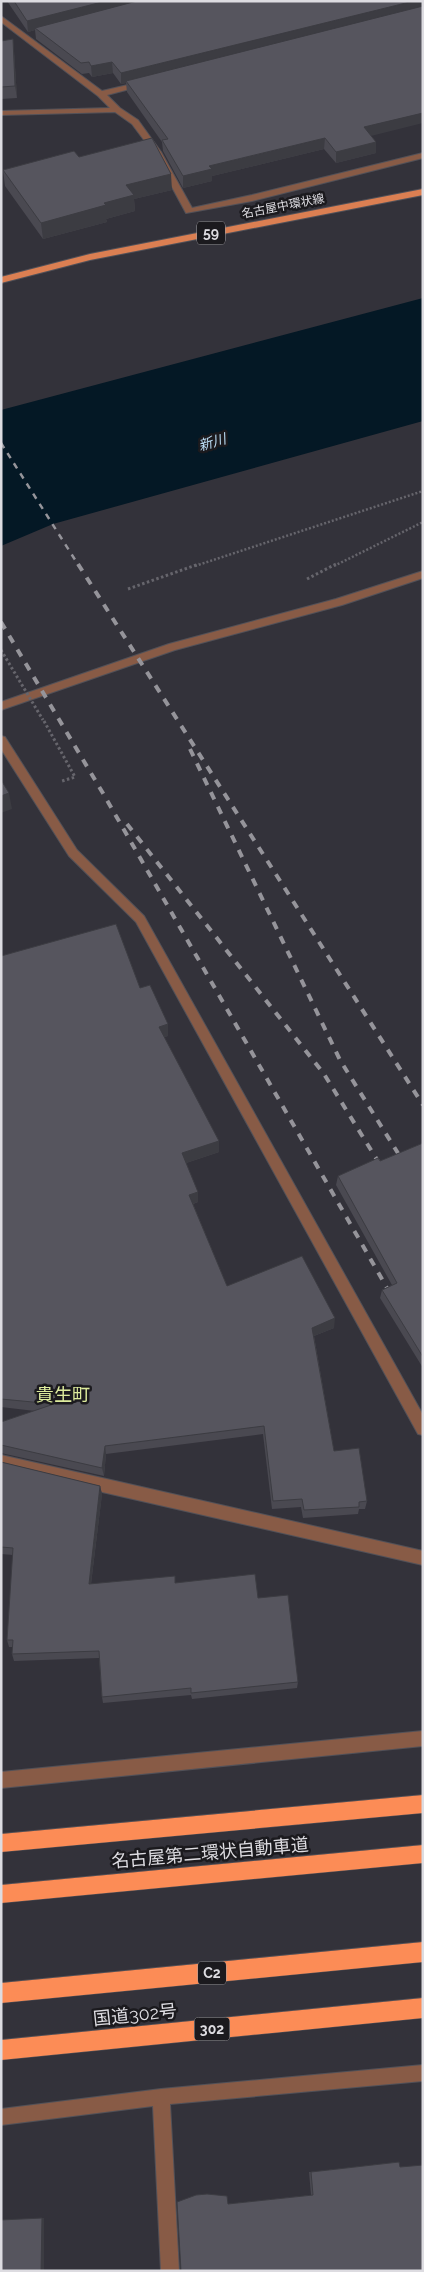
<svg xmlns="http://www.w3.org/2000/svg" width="424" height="2272" font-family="Raleway,'Noto Sans JP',sans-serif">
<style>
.water{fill:#041825}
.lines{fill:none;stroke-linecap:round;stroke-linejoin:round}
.minor-casing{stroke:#525158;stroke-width:2}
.major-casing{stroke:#525158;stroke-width:2}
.highway-casing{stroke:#525158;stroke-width:1}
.path-far1{stroke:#66656c;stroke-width:2.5;stroke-dasharray:2 2;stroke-linecap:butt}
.path{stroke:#66656c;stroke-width:3;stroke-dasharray:2.5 2.5;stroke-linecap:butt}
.minor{fill:#885b46;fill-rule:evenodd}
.major{fill:#db7f52;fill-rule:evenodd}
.highway{fill:#fc8c56;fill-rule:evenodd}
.rail-far1{stroke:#95949a;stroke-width:2.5;stroke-dasharray:6 6;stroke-linecap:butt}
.rail{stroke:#95949a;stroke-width:4;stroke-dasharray:8 8;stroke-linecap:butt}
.path-bridge{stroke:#66656c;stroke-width:3;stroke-dasharray:2.5 2.5;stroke-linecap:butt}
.wall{fill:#4a4951}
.shaded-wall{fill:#3c3c42}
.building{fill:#56555e;stroke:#3c3c42}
.labels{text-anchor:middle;stroke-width:5;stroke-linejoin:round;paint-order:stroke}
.far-street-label{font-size:12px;fill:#dddce1;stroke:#1b1a1e}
.shield{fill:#1b1a1e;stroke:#a3a2a6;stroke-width:1}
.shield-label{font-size:14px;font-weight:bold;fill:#dddce1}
.far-water-label{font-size:14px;font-style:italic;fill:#bbddf5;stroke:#1b1a1e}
.quarter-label{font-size:18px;fill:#ddeb9d;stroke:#1b1a1e}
.near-street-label{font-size:18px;fill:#dddce1;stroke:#1b1a1e}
</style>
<rect width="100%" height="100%" fill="#33323a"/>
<path class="water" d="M423,298V421L53,524L1,546V410Z"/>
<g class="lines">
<g class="minor-casing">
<path id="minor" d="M1,16L102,91L145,81V85L107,95L120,108L138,120L161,152L192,208L252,195L423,153V158L252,201L186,213L153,152L132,124L115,112L1,115V111L110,108L98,96L1,22Z
M423,571V578L342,605L175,650L1,710V702L169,644L336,599Z
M1,736L5,737L77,850L144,916L423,1415V1435L418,1434L136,922L69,856L1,749Z
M1,1455L423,1551V1565L1,1469Z
M423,1731V1746L1,1788V1772Z
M423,2065V2081L170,2104L179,2271H161L153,2106L1,2125V2109L161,2089Z"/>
</g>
<g class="major-casing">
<path id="major" d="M423,189V195L90,260L1,283V277L90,254Z"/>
</g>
<g class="highway-casing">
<path id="highway" d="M423,1795V1813L1,1852V1834Z
M423,1845V1863L1,1903V1885Z
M423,1942V1962L1,2003V1983Z
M423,1998V2018L1,2060V2040Z"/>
</g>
<path class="path-far1" d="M195,566L423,491
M334,566L423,522"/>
<path class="path" d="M307,579L336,564
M128,589L199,564
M44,721L75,777L62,781"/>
<use href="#minor" class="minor"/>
<use href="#major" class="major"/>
<use href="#highway" class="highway"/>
<path class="rail-far1" d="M1,443L79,566"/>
<path class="rail" d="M78,564L423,1105
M1,622L104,795L394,1300
M190,749L340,1060L406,1166
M127,824L324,1074L384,1171"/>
<path class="path-bridge" d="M1,650L43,720"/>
</g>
<path class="wall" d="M7,1H423L371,136L376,142V153L336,163L324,149L212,176V181L183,188L163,151L162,142L127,92L126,83L121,84L113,73L92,77L89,73L82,74L36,39L35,30L28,32Z
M1,41L14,51L17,98L1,99Z
M79,157L172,190L134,199L135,211L106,219L107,222L43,239L5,186L3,170Z
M1,956L140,988L168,1024V1036L164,1037L219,1152L186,1163L198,1202L193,1204L227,1286L334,1328L314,1336L334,1451L367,1501L365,1509H359L358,1514L303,1518L301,1507L272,1509L263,1434L106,1454L104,1476L1,1453V1422L35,1411L1,1407Z
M423,1143V1368L380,1298L382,1290L392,1285L336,1185L338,1176L380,1161Z
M1,1462L100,1486L102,1494L91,1584L175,1583L258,1598L298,1682L297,1688L192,1699L191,1695L103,1703L102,1697L99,1658L14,1661L12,1654V1647H9L7,1640L13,1555L1,1554Z
M399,2162L181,2271L228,2204L311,2195L309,2172H311Z"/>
<path class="shaded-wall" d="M106,1H150L35,28V30L28,32L27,21Z
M414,1H423V10L126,81V83L121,84V73Z
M13,39L14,51L17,98L15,86Z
M112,62L113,73L92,77L91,66Z
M423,113V123L363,138L364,127Z
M325,138L324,149L212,176V181L183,188V176L209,166Z
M376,142V153L336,163V152Z
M171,174L172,190L134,199L135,211L106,219L107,222L43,239L41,223L104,203L126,185Z
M9,793L12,809L1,813V796Z
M168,1024V1036L159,1038V1027Z
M219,1141V1152L183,1164L182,1153Z
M198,1192V1202L189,1205V1195Z
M335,1318L334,1328L311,1337L312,1328Z
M105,1446L106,1454L104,1476L102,1468Z
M100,1486L102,1494L90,1591L89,1584Z
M42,2218H44V2271H41Z"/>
<path class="building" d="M14,1H106L27,21Z
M137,1H414L121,73L112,62L91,66L89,62L81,63L35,28Z
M423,6V113L364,127L376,142L336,152L325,138L209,166L212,169L183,176L162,140L168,139L126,81Z
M13,39L15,86L1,87V41Z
M152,138L171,174L126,185L134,195L104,203L106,205L41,223L3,170L74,151L79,157Z
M1,780L9,793L1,796Z
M116,924L140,988L150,985L168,1024L159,1027L219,1141L182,1153L198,1192L189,1195L227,1286L302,1256L335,1318L312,1328L334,1451L359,1448L367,1501L359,1502V1507L304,1510L302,1499L273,1501L264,1426L105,1446L102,1468L1,1445V1422L54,1404L1,1399V956Z
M423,1143V1357L382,1290L397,1283L338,1176L378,1158L380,1161Z
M1,1462L100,1486L89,1584L175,1576V1583L255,1574L258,1598L288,1595L298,1682L191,1693V1688L102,1697L99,1651L12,1654L13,1640H7L13,1548L1,1547Z
M399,2162L400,2167L423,2165V2271H181L177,2202L196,2195L207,2194L227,2196L228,2204L313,2195L311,2172Z
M42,2218L41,2271H1V2220Z"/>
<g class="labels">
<g class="far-street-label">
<text transform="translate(283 206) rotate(-11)" y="4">名古屋中環状線</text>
</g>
<g class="shield">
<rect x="197" y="221.5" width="28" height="23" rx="4"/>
<rect x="198" y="1961.5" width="28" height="23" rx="4"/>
<rect x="194.5" y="2017.5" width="35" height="23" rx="4"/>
</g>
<g class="shield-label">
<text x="211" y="238">59</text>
<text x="212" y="1978">C2</text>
<text x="212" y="2034">302</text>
</g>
<g class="far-water-label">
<text transform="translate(212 442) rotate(-16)" y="5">新川</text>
</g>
<g class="quarter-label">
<text x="63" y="1401">貴生町</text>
</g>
<g class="near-street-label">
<text transform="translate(210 1853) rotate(-5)" y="6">名古屋第二環状自動車道</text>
<text transform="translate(135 2015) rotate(-6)" y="6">国道302号</text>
</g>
</g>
<rect width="424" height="2272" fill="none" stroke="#dddce1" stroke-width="5"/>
</svg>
